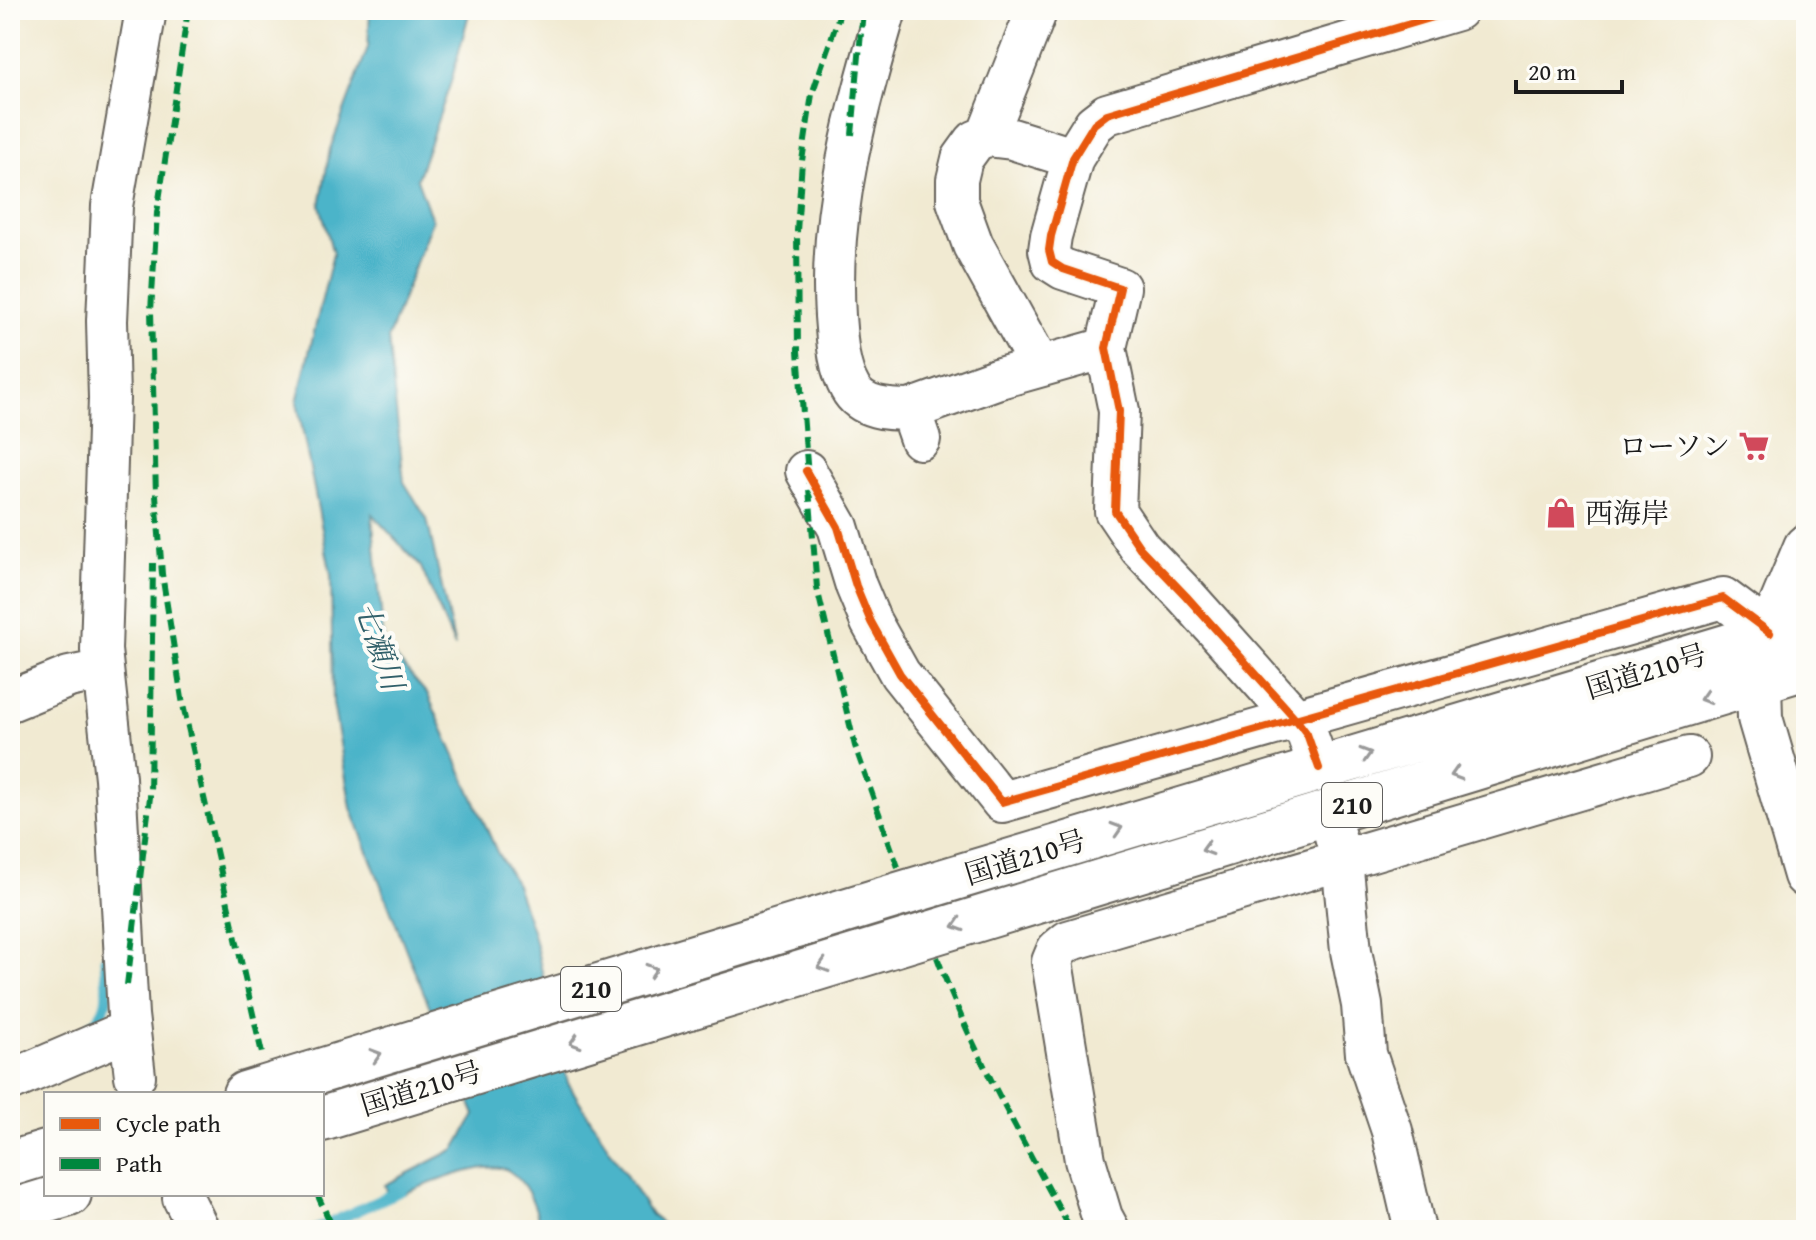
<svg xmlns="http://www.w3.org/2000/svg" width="1816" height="1240" font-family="'Gentium Book Plus','Noto Serif JP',serif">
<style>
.water{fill:#4bb4c9;stroke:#346872;stroke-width:2}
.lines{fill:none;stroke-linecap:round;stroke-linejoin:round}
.stream{stroke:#4bb4c9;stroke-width:11}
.street-casing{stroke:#67645c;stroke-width:44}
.primary-casing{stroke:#67645c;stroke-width:48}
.highway-casing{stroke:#67645c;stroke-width:48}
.street{stroke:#fff;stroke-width:40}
.primary{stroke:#fff;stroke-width:44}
.highway{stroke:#fff;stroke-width:44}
.quiet{stroke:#00873e;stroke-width:6;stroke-dasharray:12 6;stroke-linecap:butt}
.cycleway-casing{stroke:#fdfcf7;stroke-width:13}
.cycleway{stroke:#e8590c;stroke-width:8}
.oneway{stroke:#999}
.labels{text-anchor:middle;stroke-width:8;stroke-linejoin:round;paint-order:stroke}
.shield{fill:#fdfcf7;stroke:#605f5e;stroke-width:2}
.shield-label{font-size:26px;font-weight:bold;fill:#1c1c1c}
.poi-label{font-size:28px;fill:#1c1c1c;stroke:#fdfcf7;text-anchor:end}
.street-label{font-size:28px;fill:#1c1c1c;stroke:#fdfcf7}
.water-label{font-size:30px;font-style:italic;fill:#31606a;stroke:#fdfcf7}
</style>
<rect width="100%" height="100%" fill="#fdfcf7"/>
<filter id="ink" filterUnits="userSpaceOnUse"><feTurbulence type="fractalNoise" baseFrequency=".0125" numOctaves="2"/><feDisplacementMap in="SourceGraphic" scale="16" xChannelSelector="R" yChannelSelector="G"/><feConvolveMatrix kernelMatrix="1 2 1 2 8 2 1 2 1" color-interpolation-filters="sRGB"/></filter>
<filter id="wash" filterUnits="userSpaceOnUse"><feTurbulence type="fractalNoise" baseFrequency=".006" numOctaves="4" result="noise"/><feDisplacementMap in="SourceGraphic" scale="32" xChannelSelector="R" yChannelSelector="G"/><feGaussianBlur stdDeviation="1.8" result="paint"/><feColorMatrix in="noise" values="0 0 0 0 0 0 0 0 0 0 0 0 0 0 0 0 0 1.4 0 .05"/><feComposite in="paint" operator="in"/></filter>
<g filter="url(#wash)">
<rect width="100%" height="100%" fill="#f1ead2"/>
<path class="water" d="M370,10H470L451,82L417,179L432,220L388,338L404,482L427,519L455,647L421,567L372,514L384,644L428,695L497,852L515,882L533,933L568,1083L651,1215L670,1230H541C537,1210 528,1183 509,1171C486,1157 415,1190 390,1199L385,1185L455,1149L475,1115L408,955L351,808L333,703L331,575L297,402L333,254L320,205L330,149L368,47Z"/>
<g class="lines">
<path class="stream" d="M90,1026C114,1007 106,987 105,959
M315,1230L402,1190"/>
</g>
</g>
<g filter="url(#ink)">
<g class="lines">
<g class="street-casing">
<path id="street" d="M886,10C857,110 828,211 835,316C837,340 838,367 850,388C861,409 889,410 910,410
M987,136L1037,10
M1040,366L973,245L957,201V180L962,159L975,141L987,136L1012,139L1073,158
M920,439L910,410L996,379L1106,348
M806,471L838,527L856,586L871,622L900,674L1002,802L1723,598L1770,633
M10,701L69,677L103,670
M1319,768L1307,734L1295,718L1186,596L1140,548L1115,511L1119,411L1106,348L1120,288L1063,269L1052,262L1049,250L1051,236L1073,158L1094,124L1107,114L1457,10
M1335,836L1342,860L1351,951L1362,1005L1366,1054L1392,1131L1415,1230
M135,1076L128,1015L115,778L101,650L109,398L107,321L112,206L146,10
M10,1081L129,1030
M183,1198L199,1230
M1109,1230L1102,1217L1085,1160L1052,962L1057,950L1068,941L1689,757"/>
</g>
<g class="primary-casing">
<path id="primary" d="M1806,547L1770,633L1759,682L1760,718L1806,875"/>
</g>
<g class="highway-casing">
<path id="highway" d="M245,1094L881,900L1806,623
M322,1119L1806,667
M10,1164L46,1153
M10,1212L69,1194"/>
</g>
<use href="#street" class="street"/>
<use href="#primary" class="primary"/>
<use href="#highway" class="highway"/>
<path class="quiet" d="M188,10L157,213L151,311L156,495L162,574L183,705L263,1058
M841,10L812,94L802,161L797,231L798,351L817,588L855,746L898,867
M852,135L863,10
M937,957C972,1052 1023,1141 1071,1230
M127,985L150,797L153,563
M317,1194L334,1230"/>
<g class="cycleway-casing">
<path id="cycleway" d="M806,471L838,527L856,586L871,622L900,674L1002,802L1723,598L1770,633
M1319,768L1307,734L1295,718L1186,596L1140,548L1115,511L1119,411L1106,348L1120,288L1063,269L1052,262L1049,250L1051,236L1073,158L1094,124L1107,114L1457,10"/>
</g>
<use href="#cycleway" class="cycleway"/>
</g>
<defs><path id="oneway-chevron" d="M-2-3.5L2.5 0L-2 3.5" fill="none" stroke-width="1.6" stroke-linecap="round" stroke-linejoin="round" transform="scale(2)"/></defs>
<g class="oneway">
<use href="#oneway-chevron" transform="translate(1705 698) rotate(163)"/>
<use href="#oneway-chevron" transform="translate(1366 754) rotate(-17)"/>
<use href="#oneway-chevron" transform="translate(1456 774) rotate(163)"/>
<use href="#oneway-chevron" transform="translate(1117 829) rotate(-17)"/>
<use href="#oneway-chevron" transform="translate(1207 849) rotate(163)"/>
<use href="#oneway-chevron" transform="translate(958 925) rotate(163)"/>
<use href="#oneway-chevron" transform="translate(823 966) rotate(163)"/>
<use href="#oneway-chevron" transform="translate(652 970) rotate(-17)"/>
<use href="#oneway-chevron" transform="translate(575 1042) rotate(163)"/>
<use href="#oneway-chevron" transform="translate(376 1055) rotate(-17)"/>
</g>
</g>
<defs>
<g id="supermarket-bare" transform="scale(2.4)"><path d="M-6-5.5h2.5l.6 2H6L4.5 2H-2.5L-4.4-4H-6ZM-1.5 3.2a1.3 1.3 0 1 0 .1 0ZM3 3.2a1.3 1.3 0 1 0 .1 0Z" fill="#d1495b" stroke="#fdfcf7" stroke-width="2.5" paint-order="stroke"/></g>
<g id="shop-bare" transform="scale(2.4)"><path d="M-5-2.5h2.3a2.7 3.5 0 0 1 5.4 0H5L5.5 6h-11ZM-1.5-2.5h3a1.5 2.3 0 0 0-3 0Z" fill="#d1495b" stroke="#fdfcf7" stroke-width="2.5" paint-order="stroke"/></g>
</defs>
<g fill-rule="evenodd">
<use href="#supermarket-bare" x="1754" y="446"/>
<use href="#shop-bare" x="1561" y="513"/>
</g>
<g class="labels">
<g class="shield">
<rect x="1322" y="783" width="60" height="44" rx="6"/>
<rect x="561" y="967" width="60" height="44" rx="6"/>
</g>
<g class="shield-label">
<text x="1352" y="814">210</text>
<text x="591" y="998">210</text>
</g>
<g class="poi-label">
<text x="1730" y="456">ローソン</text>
<text x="1585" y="523" text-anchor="start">西海岸</text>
</g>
<g class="street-label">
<text transform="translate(1646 671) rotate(-17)" y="10">国道210号</text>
<text transform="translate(1025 857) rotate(-17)" y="10">国道210号</text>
<text transform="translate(421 1088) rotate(-17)" y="10">国道210号</text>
</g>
<g class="water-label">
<text transform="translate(379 646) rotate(71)" y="10">七瀬川</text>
</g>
</g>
<rect width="1816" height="1240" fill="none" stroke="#fdfcf7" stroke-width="40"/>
<rect x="44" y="1092" width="280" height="104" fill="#fdfcf7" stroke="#a3a29f" stroke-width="2"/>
<rect x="60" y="1118" width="40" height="12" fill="#e8590c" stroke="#a3a29f" stroke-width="2"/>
<text x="116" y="1132" font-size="24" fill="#1c1c1c">Cycle path</text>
<rect x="60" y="1158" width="40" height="12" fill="#00873e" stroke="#a3a29f" stroke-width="2"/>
<text x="116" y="1172" font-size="24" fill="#1c1c1c">Path</text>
<path d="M1516 80v12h106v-12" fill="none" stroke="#1c1c1c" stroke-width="4"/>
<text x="1528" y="80" font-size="24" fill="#1c1c1c" stroke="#fdfcf7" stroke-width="6" paint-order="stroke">20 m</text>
</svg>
